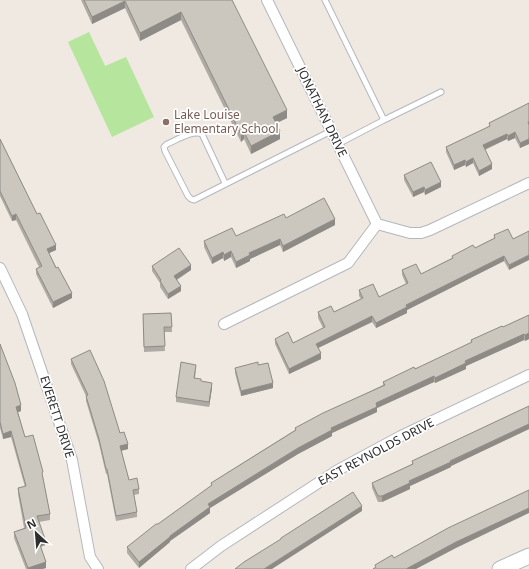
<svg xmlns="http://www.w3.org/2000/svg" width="529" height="569" font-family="'Noto Sans',sans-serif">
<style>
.green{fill:#b6e59e}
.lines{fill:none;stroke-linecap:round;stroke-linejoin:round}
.lane-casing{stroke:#b4b7c1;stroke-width:7}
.street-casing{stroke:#b4b7c1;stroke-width:12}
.secondary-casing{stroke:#b4b7c1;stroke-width:17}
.lane{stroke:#fff;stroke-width:5}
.street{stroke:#fff;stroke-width:10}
.secondary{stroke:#fff;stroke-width:15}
.wall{fill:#afaba4}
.shaded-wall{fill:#8e8b86}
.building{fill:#cbc7bf;stroke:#8e8b86}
.education-dot{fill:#8d6e63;stroke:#fff;stroke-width:1.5}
.labels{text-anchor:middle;stroke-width:3.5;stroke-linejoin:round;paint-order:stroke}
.street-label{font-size:12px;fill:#2e2e2e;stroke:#fff}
.education-label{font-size:12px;fill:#785e54;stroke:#fff;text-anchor:start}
</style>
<rect width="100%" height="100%" fill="#efe9e1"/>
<path class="green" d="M89,32L105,66L126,57L154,117L112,137L68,42Z"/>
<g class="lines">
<g class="lane-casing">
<path id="lane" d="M325,0L384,120L338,144
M384,120L441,92
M225,183L202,134C192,130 177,140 167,144L164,147L165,151L188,196L191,199L194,200L331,131"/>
</g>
<g class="street-casing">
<path id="street" d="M267,0L377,224
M377,224L410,233H421L430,230L529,183
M0,268L22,314L72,460L90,557L98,569
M224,324L348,263L377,224
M191,569L221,546L338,470L401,436L529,375"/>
</g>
<g class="secondary-casing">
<path id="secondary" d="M500,569L529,556"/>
</g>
<use href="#lane" class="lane"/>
<use href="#street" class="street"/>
<use href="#secondary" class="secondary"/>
</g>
<path class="wall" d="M81,0H232L287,118L276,123L280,139L251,154L244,139L241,142L181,20L140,41L125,8L92,24Z
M529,103V144L520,148L515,138L508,141L507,139L485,150L492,169L479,176L473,163L466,167L465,165L454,170L446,152V147L489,127V123Z
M0,139L37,214L56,250L49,253L72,298L53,308L36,274V269L39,267L16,220L12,221L0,196Z
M404,175L441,187L425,195L424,192L413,197L404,180Z
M286,218L335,225L283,252L280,245L250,259V261L236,268L231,257L224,261L223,258L212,264L204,247V241L236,236Z
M494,235L513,239L509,270L504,261L407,310V313L376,328L372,322L318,348L321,359L289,374L275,344V339L293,343L323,328L318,318V312H334L361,299L359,296V290L379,297L406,284L402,275V270L421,274L452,258V256L475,248L494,238Z
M152,266L191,270L177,280L181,291L168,299L160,287V283L152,271Z
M171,313L172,332H164L165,351L144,352L143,314Z
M529,315V339L525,341L524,340L466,366V369L435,383L434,382L377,408V412L332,433V436L298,454L210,508V513L170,541V542L139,568L127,553V547L158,524L211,486V483L295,430V428L383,385V382L415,369L471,343V340L503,327Z
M0,344L21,411L18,412L25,437L43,478L50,514V520L39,522L45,545L41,547L46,568L42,569H26L14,538V532L24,528L18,494V488L25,487L11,437L3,439L0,428Z
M71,359L120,433L128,449L121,451L129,480L139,489V494L134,495L137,512V517L116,521L107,474H106L99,444L86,401V396L71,364Z
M258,365L273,388L241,396L235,373V368Z
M196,370L195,378L212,388L209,407L176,402V397Z
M529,406V429L451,466V467L410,486V489L382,502H378L372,488V483L412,464V461Z"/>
<path class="shaded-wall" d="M125,1V8L92,24V17Z
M181,12V20L140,41V33Z
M287,110V118L273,125V117Z
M280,131V139L251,154V146Z
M244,132V139L241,142V134Z
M515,132V138L508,141V136Z
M507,134V139L483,150V145Z
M529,139V144L520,148V143Z
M473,158V163L466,167V162Z
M465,160V165L454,170V165Z
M492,164V169L479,176V171Z
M441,182V187L425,195V190Z
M424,187V192L413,197V192Z
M16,214V220L12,221V216Z
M335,219V225L283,252V246Z
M280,239V245L250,259V261L236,268V262L249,253Z
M56,245V250L47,254V249Z
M231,251V257L224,261V255Z
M223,252V258L212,264V258Z
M529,255V260L509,270V265Z
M504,256V261L407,310V313L376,328V323L406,305Z
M191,265V270L174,281V276Z
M181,286V291L168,299V294Z
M72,293V298L53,308V302Z
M372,316V322L316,349V344Z
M529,333V339L525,341V335Z
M524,334V340L466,366V369L435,383V378L465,361Z
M321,353V359L289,374V369Z
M434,376V382L377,408V412L332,433V436L298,454L210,508V513L170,541V542L139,568V562L208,504L331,428L376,403Z
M212,383V388L209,407V402Z
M273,383V388L241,396V391Z
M21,405V411L16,413V407Z
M529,424V429L451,466V467L410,486V489L382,502V496L409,481Z
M11,431V437L3,439V434Z
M128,444V449L120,451V446Z
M362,506V511L272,569H264Z
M529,508V513L456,548L416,569H406L456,542Z
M45,539V545L39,547V542Z
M46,562V568L42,569H28V568Z"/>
<path class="building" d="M84,0H232L287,110L273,117L280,131L251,146L244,132L241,134L181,12L140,33L125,1L92,17Z
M529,103V122H528L529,125V139L520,143L515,132L508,136L507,134L483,145L492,164L479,171L473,158L466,162L465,160L454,165L446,147L490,126L489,123Z
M0,139L37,214L40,213L56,245L47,249L56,268L58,267L72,293L53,302L36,269L42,266L16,214L12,216L0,191Z
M431,162L441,182L425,190L424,187L413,192L404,175Z
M324,198L335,219L283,246L280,239L249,253L250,255L236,262L231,251L224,255L223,252L212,258L204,241L232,228L236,236L284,214L286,218Z
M508,229L513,239L529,231V255L509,265L504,256L406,305L407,307L376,323L372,316L316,344L321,353L289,369L275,339L288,332L293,343L325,327L318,312L331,306L334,312L363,298L359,290L373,284L379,297L408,283L402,270L416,264L421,274L453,258L452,256L473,245L475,248L495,238L494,235Z
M179,248L191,265L174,276L181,286L168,294L160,281L161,280L152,266Z
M171,313L172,327H164L165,346L144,347L143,314Z
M529,315V333L525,335L524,334L465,361L466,363L435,378L434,376L376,403L377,407L331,428L332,430L298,448L208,504L210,507L170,536V537L139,562L127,547L156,524H158L212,485L211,483L296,430L295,428L323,413L385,385L383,382L414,367L415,369L472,342L471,340L502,326L503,327Z
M0,344L15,383L21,405L16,407L25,437L33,435L43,472L42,473L50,514L37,516L45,539L39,542L46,562L28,568L14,532L26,528L18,488L26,486L11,431L3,434L0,422Z
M90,350L104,381L120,433L124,432L128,444L120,446L129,480L137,478L139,489L133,490L137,512L116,516L107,469H106L99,439L86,396L88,395L71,359Z
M181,362L196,365L194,378L201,379V381L212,383L209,402L176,397Z
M258,362V365L268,363L273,383L241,391L235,368Z
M529,406V424L450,461L451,462L409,481L410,483L382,496H378L372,483L413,464L412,461Z
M529,490V508L456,542L406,569H373L376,567L375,565L392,555L394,558L448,528Z
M353,492L362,506L264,569H235L244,562L281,539V538Z"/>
<circle class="education-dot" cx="166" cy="122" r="4"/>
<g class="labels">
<g class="street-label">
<text transform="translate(322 112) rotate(64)" y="4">JONATHAN DRIVE</text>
<text transform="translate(57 417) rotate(72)" y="4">EVERETT DRIVE</text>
<text transform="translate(376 452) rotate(-28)" y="4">EAST REYNOLDS DRIVE</text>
</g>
<g class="education-label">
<text x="174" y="119">Lake Louise<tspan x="174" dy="14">Elementary School</tspan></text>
</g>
</g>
<g transform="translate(36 533) rotate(334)" stroke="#ffffff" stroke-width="3" paint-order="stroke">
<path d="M0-3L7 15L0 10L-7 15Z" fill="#2e2e2e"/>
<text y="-6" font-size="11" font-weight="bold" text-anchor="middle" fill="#2e2e2e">N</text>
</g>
</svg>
